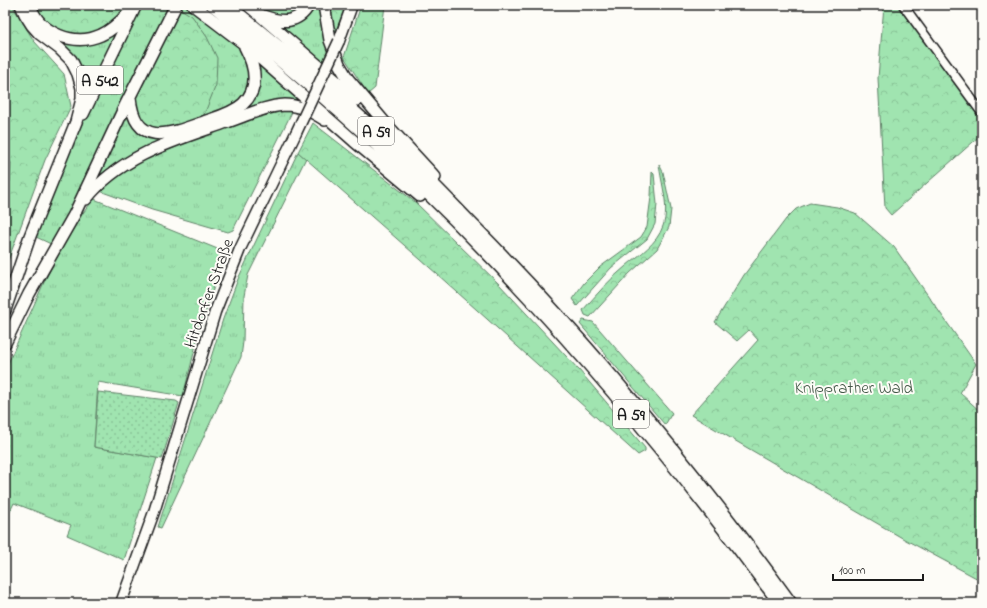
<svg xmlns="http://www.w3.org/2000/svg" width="987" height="608" font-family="'Indie Flower',sans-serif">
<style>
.grass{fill:url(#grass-tufts);stroke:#5e8066}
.forest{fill:url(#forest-crowns);stroke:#5e8066}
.garden{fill:url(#garden-dots);stroke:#5e8066}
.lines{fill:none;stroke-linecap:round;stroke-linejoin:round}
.minor-casing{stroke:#1c1c1c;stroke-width:11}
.major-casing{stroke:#1c1c1c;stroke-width:13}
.highway-casing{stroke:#1c1c1c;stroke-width:14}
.minor{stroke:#fdfcf7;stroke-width:8}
.major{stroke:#fdfcf7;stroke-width:10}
.highway{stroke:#fdfcf7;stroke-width:11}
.major-bridge-casing{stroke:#1c1c1c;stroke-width:13;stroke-linecap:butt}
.major-bridge{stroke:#fdfcf7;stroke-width:10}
.labels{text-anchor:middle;stroke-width:4;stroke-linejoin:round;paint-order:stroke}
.shield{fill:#fdfcf7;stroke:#605f5e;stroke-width:1}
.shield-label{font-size:16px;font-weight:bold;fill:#1c1c1c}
.street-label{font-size:17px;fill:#1c1c1c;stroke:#fdfcf7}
.park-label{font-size:17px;fill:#445848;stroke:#fdfcf7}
</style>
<defs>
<pattern id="grass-tufts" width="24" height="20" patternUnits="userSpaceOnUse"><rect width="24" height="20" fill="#a0e4b0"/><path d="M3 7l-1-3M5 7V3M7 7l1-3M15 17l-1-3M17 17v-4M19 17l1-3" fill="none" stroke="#89c397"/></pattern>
<pattern id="forest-crowns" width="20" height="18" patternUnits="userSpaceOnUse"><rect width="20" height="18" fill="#a0e4b0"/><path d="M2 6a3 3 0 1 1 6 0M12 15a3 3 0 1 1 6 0" fill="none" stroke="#89c397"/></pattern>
<pattern id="garden-dots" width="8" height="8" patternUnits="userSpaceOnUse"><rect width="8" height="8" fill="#a0e4b0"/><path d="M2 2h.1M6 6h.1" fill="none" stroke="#89c397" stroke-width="1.8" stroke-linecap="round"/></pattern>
</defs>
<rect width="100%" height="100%" fill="#fdfcf7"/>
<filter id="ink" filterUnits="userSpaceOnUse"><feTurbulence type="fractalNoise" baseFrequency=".025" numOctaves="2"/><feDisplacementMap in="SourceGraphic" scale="8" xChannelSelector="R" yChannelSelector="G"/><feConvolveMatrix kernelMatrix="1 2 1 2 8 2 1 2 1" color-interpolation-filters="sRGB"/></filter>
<g filter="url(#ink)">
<path class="grass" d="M27,5L124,22L85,103L83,79Z
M141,5H171L73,208L53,245L34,236L73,142Z
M180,5H187L238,45L242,50L251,69L246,94L238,102L205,119L179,8Z
M254,5H306L292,17L271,16Z
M311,5H320L329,47L323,62L278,25Z
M253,58L306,101L303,105L297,104L159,144L92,187L128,106L151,134L246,103Z
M293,110L233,230L228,232L152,210L97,190L149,154L270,111Z
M298,152L306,158L248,275L244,296L243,342L241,357L161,528L158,527L223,319L238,279Z
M94,199L220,250L224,256L200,329L183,396L98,382L94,447L157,458L124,560L67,535L71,525L14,503L5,522V370L45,280L65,242L83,213Z"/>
<path class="forest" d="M5,5H12L34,41L64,74L71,106L45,160L5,269V192L10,181L11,163L5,155Z
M33,5H129L118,20L87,37L50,28Z
M325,5H346L332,40Z
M361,5H385L375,88L368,94L344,57Z
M884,5H899L982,120V134L891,215L885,208L878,78Z
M179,8L192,16L207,37L217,58L216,85L204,115L205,119L171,131L148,129L134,106L135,95Z
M313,123L415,202L499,284L579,370L645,448V451L638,455L437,274L298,152Z
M659,164L663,172L671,209L669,227L657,249L630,273L590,317L585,315L583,310C596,295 610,279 626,266C640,254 657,244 663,226C670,207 661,183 659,164Z
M652,172L654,174L657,204L655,224L647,239L611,268L577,306L572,299L584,283L600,267L641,237L647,227L651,197Z
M810,203L837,207L855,213L894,247L976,364L960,393L982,413V581L904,539L691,415L758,340L749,330L737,341L715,322L744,275L786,219L796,209Z
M583,320L593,322L672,413L665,425L580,324Z"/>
<path class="garden" d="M98,392L176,401L179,403L162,459L94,447Z"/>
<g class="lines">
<g class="minor-casing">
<path id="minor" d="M903,5L982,113"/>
</g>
<g class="major-casing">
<path id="major" d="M339,41L352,5
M121,603L154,512L215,312L240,249L296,133"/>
</g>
<g class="highway-casing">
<path id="highway" d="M30,5C39,34 75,47 101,35C113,30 122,20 130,12
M193,5L243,43L354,141L420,196
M212,5C283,62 353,121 419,185C551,313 670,455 779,603
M228,5C296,59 362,116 425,176C443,193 460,212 477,229C592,346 695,471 791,603
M248,5L358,100
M324,5L330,40L339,64L348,79L386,124L435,177
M263,16C282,23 298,24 309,5
M130,98C135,147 168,135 201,123C214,118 232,114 243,104C260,88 255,66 245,47
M83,114L136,5
M86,199C121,155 176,140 227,122C245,116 265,106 285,105C300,105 313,112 325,120
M5,310L30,236L76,122L82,99V88L78,74L71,60L60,49L40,34L32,25L25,14L21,5
M5,343L29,294L74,215L125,106L176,5"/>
</g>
<use href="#minor" class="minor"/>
<use href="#major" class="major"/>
<use href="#highway" class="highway"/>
<g class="major-bridge-casing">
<path id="major-bridge" d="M296,133L339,41"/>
</g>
<use href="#major-bridge" class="major-bridge"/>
</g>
</g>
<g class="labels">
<g class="shield">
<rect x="77" y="66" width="46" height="28" rx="3"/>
<rect x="358" y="117" width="36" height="28" rx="3"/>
<rect x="613" y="400" width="36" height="28" rx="3"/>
</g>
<g class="shield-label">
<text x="100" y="86">A 542</text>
<text x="376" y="137">A 59</text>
<text x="631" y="420">A 59</text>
</g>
<g class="street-label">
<text transform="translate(208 293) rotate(-70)" y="6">Hitdorfer Straße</text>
</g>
<g class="park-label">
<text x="854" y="393">Knipprather Wald</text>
</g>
</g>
<rect width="987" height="608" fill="none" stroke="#fdfcf7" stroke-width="20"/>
<rect x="10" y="10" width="967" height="588" fill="none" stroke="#1c1c1c" stroke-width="1.5" filter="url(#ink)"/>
<path d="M833 574v6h90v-6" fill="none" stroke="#1c1c1c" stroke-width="2"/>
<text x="839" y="574" font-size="12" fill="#1c1c1c" stroke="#fdfcf7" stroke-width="3" paint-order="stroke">100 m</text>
</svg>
